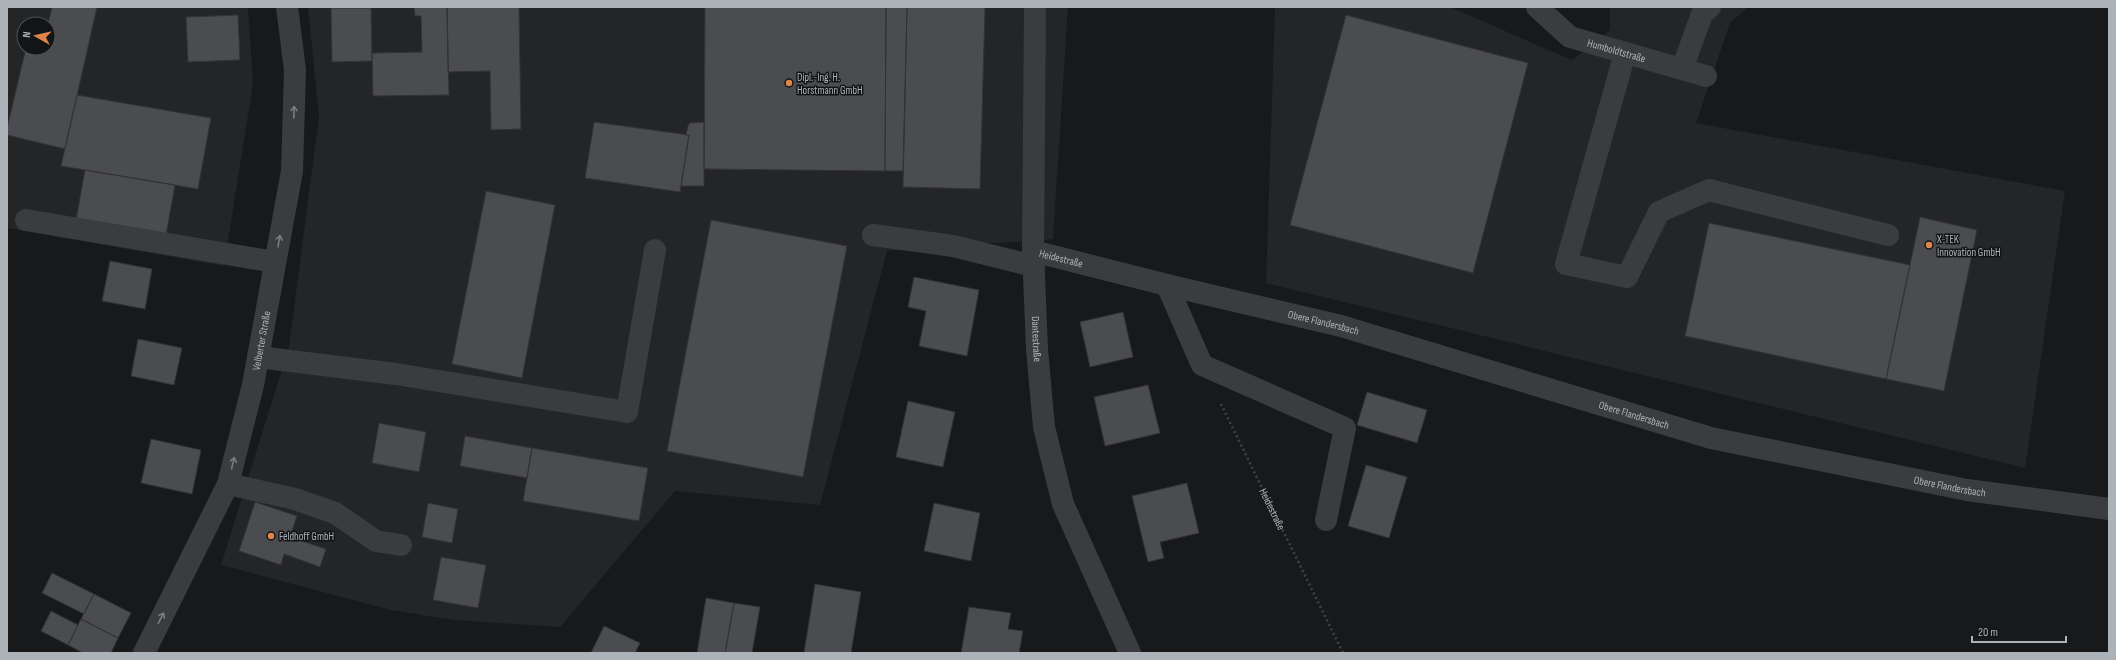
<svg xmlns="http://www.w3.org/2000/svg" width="2116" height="660" font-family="'Sofia Sans Condensed',sans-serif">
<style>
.built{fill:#242527;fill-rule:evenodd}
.building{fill:#4a4c4f;stroke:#333336}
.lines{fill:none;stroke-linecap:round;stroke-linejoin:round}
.path{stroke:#404346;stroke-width:2.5;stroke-dasharray:2 3;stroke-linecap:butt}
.minor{stroke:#3a3c3f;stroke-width:22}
.oneway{stroke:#797d82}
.poi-dot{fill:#df854b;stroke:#131415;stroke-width:1.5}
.labels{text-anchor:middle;stroke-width:3;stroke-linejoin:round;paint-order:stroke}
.street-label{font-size:11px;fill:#acb3b8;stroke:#131415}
.poi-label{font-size:11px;fill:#acb3b8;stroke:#131415;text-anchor:start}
</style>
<rect width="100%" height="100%" fill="#18191a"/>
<path class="built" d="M7,7H248L253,84L224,266L7,228ZM24,24H48V48H24Z
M308,7H1068L1053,239L887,251L820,505L675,491L560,627L454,620L391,610L221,565L289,347L319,116Z
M1275,7H1450L1572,60L1610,30V7H1748L1730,23L1696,123L2065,191L2025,468L1266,283Z"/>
<path class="building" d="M52,7H97L65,149L7,135V128L26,48H48V24Z
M414,7H447L449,95L373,96L372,53L422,52L421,16H415Z
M447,7H519L521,129L491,130L490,71L448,72Z
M705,7H886L885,171L704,169Z
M886,7H907L903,171H885Z
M907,7H985L980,189L903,187Z
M331,8H371L372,61L332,62Z
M238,15L240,60L188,62L186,17Z
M1346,15L1528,63L1473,273L1290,225Z
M77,95L211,118L198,189L61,166Z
M594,122L689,135L680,192L585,178Z
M704,122V186H681L689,135H686L688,126L690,123Z
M85,170L175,185L166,235L76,220Z
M486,191L555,205L522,378L452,364Z
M1920,217L1977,230L1944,391L1886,379Z
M711,220L847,246L803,477L667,451Z
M1709,223L1910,265L1886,379L1685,336Z
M110,261L152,269L145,309L102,301Z
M914,277L979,290L967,356L919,346L926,311L908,307Z
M1123,312L1133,357L1090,367L1080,322Z
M138,339L182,348L174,385L131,376Z
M1148,385L1160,433L1105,446L1094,397Z
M1367,392L1427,410L1417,443L1357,425Z
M908,401L955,412L943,467L896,457Z
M379,423L426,432L419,472L372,463Z
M465,436L532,448L527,478L460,466Z
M151,439L201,450L192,494L141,483Z
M532,448L648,468L639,521L523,501Z
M1366,465L1407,477L1389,538L1348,526Z
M1187,483L1199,533L1160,542L1164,558L1148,562L1132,496Z
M255,502L297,516L290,537L326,549L320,567L284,554L281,565L239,551Z
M428,503L458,509L452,543L422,537Z
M934,503L980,513L971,561L924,551Z
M441,557L486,565L478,608L433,600Z
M52,573L94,594L84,614L42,593Z
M815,584L861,592L851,653H804Z
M94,594L131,613L118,638L81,619Z
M706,598L734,603L725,653H697Z
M734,603L760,607L752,653H725Z
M969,607L1011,613L1008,629L1023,631L1019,653H961Z
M51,611L78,625L68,645L41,631Z
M81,619L118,638L111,653H83L68,645Z
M604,626L640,643L635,653H591Z"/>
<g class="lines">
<path class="path" id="s1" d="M1221,404L1343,653"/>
<g class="minor">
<path id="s2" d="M1035,7L1033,251L1037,349L1044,427L1063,504L1130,653"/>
<path id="s3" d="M1537,7L1570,37L1706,76"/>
<path d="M1625,53L1566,264L1627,277L1659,212L1709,190L1888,235"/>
<path d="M1682,69L1702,14L1710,7"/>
<path d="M26,220L275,262"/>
<path d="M873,235L953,246L1034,266"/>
<path id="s4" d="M1033,251L1167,285L1202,365L1345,428L1326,520"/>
<path id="s5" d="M1167,285L1341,326L1711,438L1967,490L2109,509"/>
<path d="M258,357L396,374L627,412L655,250"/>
<path d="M228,484L295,499L335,513L376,541L401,545"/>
<path id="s6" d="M144,653L228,484L253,385L292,171L295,70L287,7"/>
</g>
</g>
<defs><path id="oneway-shaft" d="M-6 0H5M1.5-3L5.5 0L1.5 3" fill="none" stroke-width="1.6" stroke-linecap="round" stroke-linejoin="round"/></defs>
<g class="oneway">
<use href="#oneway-shaft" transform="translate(294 112) rotate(-88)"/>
<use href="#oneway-shaft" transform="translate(279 241) rotate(-80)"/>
<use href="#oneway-shaft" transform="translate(233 463) rotate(-76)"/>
<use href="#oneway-shaft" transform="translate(161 618) rotate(-63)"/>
</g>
<g class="poi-dot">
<circle cx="789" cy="83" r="4"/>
<circle cx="1929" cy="245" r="4"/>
<circle cx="271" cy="536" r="4"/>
</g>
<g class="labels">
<g class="street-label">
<text dy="4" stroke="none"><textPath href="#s3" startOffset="93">Humboldtstraße</textPath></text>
<text dy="4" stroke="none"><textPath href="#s4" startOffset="29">Heidestraße</textPath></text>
<text dy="4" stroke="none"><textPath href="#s5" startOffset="161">Obere Flandersbach</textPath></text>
<text dy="4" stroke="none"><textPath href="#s2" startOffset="332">Dantestraße</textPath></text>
<text dy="4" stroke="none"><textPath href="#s6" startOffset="336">Velberter Straße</textPath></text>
<text dy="4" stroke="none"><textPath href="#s5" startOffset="485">Obere Flandersbach</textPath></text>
<text dy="4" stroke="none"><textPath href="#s5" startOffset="809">Obere Flandersbach</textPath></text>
<text dy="4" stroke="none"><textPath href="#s1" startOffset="117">Heidestraße</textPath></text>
</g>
<g class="poi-label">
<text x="797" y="81">Dipl.-Ing. H.<tspan x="797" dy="13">Horstmann GmbH</tspan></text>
<text x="1937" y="243">X-TEK<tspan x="1937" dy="13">Innovation GmbH</tspan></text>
<text x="279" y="540">Feldhoff GmbH</text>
</g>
</g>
<rect width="2116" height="660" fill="none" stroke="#acb3b8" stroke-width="16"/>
<g transform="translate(36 36) rotate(278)"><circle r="19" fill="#131415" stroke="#505456"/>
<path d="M0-3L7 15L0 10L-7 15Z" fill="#df854b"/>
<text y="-6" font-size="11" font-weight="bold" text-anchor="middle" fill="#acb3b8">N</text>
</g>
<path d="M1972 636v6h94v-6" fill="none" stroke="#acb3b8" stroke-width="2"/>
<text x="1978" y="636" font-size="12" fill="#acb3b8" stroke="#131415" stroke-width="3" paint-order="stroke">20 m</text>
</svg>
